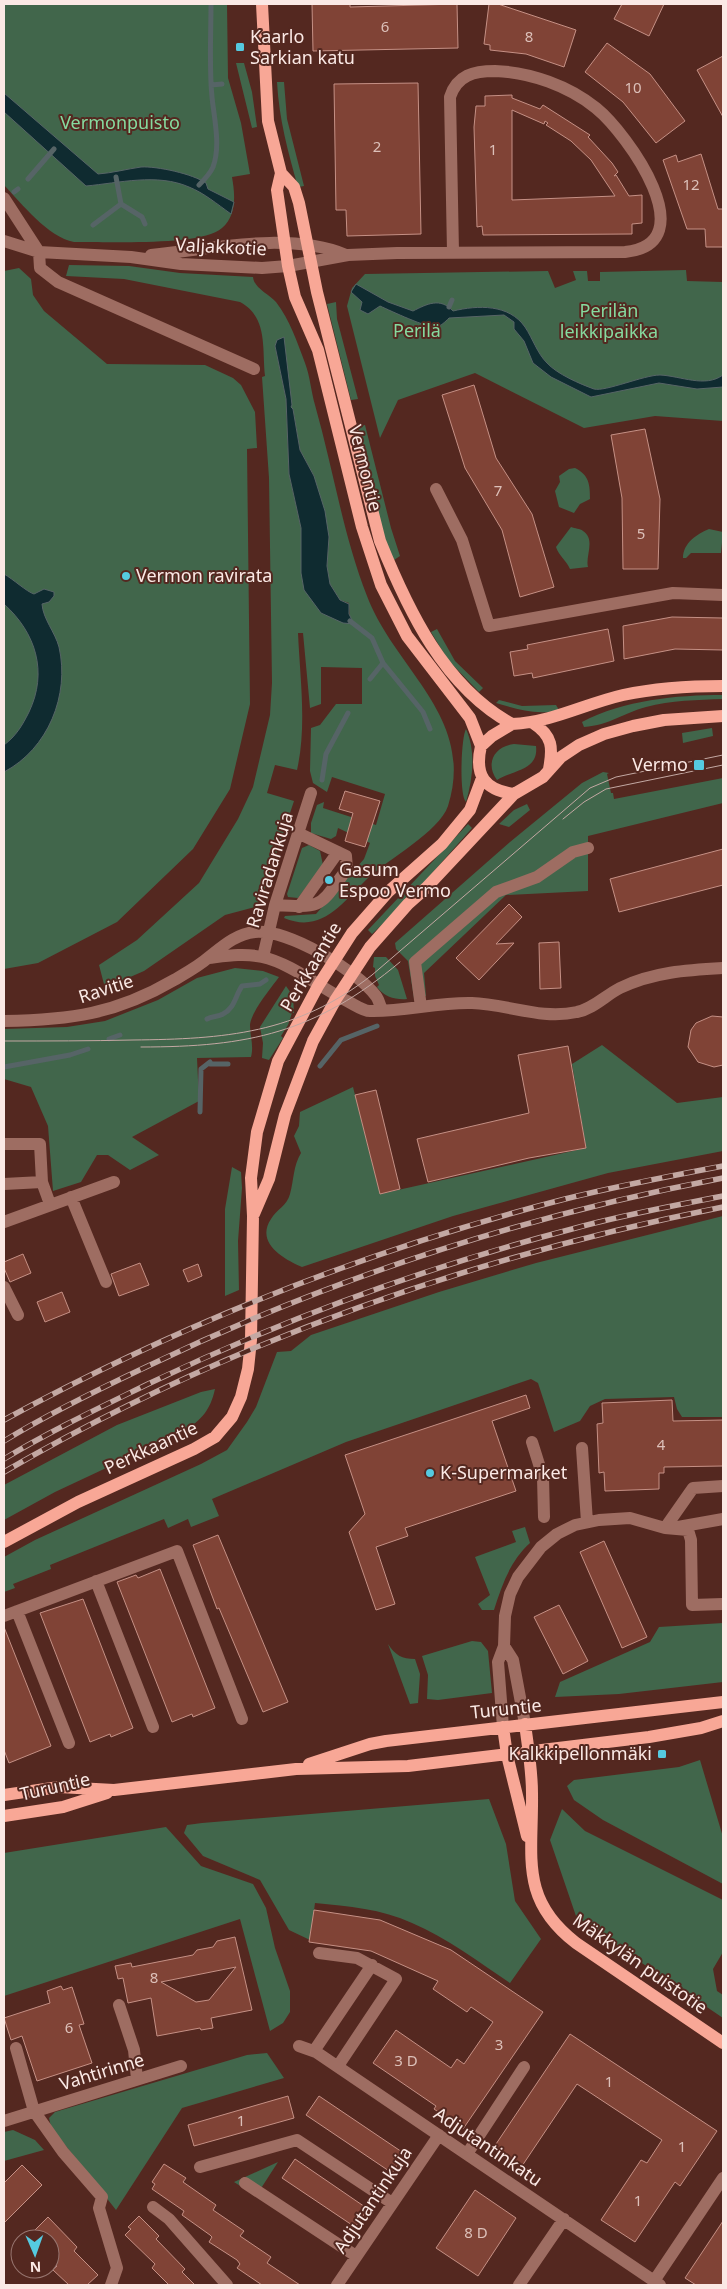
<svg xmlns="http://www.w3.org/2000/svg" width="727" height="2289" font-family="'Noto Sans',sans-serif">
<style>
.green{fill:#41664b;fill-rule:evenodd}
.water{fill:#0f2b30;stroke:#566466}
.lines{fill:none;stroke-linecap:round;stroke-linejoin:round}
.stream{stroke:#566466;stroke-width:5}
.building{fill:#804336;stroke:#c59085;fill-rule:evenodd}
.minor{stroke:#9e6d62;stroke-width:12}
.major{stroke:#f8a796;stroke-width:12}
.tram{stroke:#c3a8a3;stroke-width:1}
.rail-casing{stroke:#c3a8a3;stroke-width:5.5}
.rail{stroke:#542820;stroke-width:4;stroke-dasharray:11;stroke-linecap:butt}
.poi-dot{fill:#55cae0;stroke:#542820;stroke-width:2}
.labels{text-anchor:middle;stroke-width:4;stroke-linejoin:round;paint-order:stroke}
.number-label{font-size:15px;fill:#dcc0b9}
.poi-label{font-size:18px;fill:#fbe9e5;stroke:#542820;text-anchor:start}
.park-label{font-size:18px;fill:#86da9f;stroke:#542820}
.street-label{font-size:18px;fill:#fbe9e5;stroke:#542820}
</style>
<rect width="100%" height="100%" fill="#542820"/>
<path class="green" d="M4,4H227L228,78L241,123L250,174L232,177C235,194 237,215 222,228C200,247 106,241 74,242C48,237 22,204 4,185Z
M236,63H244L252,92L257,127L252,128Z
M277,82H284L287,119L304,186L298,187C288,152 279,119 277,82Z
M69,265L129,266L180,273L253,277C254,288 269,294 276,302C290,320 297,342 305,363C310,376 311,391 315,405C333,468 343,535 367,596C395,670 476,717 448,806C439,832 388,859 367,879C342,903 322,934 284,918L285,916L316,914L364,859L370,843L338,828L336,836L331,839L311,833V823L317,805L324,802L323,808L376,825L385,794L332,777L327,792L313,783L310,771L311,728L320,725L336,704H362V668L321,667V704L310,708L303,633H298C300,678 307,726 297,770L275,765L267,793L294,801L260,903L255,907L225,915L144,971L105,988L99,965L137,940L199,883L238,819L253,787L270,715L272,683L269,478L262,377L265,376C262,348 268,317 240,302L124,279L66,276ZM275,346L291,398V408L293,409L300,450L314,476L329,537L327,566L330,584L340,600L349,603L350,619L301,573V528L289,474L286,399Z
M19,268L31,279L33,295L44,311L107,364L205,365L233,378L241,385L255,412L257,448L247,449L250,704L230,789L193,849L117,922L38,963L4,969V271Z
M686,270L687,281L723,282V421L655,416L584,428L475,373L398,400L380,438L347,306L352,288L365,274L548,271L555,288L576,280L573,271H587L588,281H600V272Z
M336,302L337,319L358,399L351,400L327,304Z
M365,425L391,528L400,556L394,560C372,519 369,471 358,427Z
M575,468C589,475 590,484 590,499L580,504L574,513L559,507L555,491L560,482L559,476L569,469Z
M571,527C575,529 580,528 583,531C596,539 585,557 588,567L570,569C566,560 559,556 556,547Z
M709,529L723,532L721,553H691L686,558H683C683,543 697,534 709,529Z
M437,629L455,661L483,688L479,692L448,660L431,632Z
M723,695V699C698,700 671,700 646,707C623,713 610,725 584,727L582,722C624,700 676,695 723,695Z
M499,700L522,706L556,705L559,710C538,716 516,709 496,703Z
M712,728L713,736L683,743L682,733Z
M466,729C476,751 473,778 466,802C459,796 461,738 466,729Z
M514,744L536,746C539,771 512,770 497,780C485,764 494,746 514,744Z
M603,772L609,773L607,774L611,793H613L614,799L723,778V803L588,836V891L506,895L424,973L426,996L414,998L408,961L396,949L395,943L510,842L582,783Z
M527,804L530,810L509,827L499,824L514,810Z
M468,824L472,828L411,897L372,934L368,930Z
M309,845L320,851L323,865L298,898L288,897L287,894L302,848Z
M374,957H386L398,970L407,999C396,1000 384,997 377,987L379,985L375,976V968L373,967Z
M235,968L263,971L279,977C271,988 251,1012 250,1025C250,1037 254,1045 251,1057L197,1058L199,1101L132,1137L159,1155L130,1170L108,1155H97L81,1182L53,1191L48,1126L31,1087L4,1079V1029L67,1027L105,1021L158,1000L197,978Z
M286,986L293,996L294,1013H292L288,1025L281,1036L283,1038L269,1060L262,1058L263,1043L260,1027Z
M602,1045L677,1103L723,1097V1151L608,1173L453,1216L302,1267C284,1259 255,1243 271,1219C277,1209 287,1206 290,1194C294,1180 293,1166 301,1153L294,1136L299,1126L300,1112L353,1087L380,1194L586,1148L572,1064Z
M232,1167L241,1172L242,1188L238,1241L239,1290L225,1296V1209Z
M723,1216V1417H682L677,1409L674,1397L605,1399L590,1406L580,1421L554,1432L538,1383L531,1379L346,1442L212,1499L219,1516L191,1527L188,1519L168,1528L164,1519L50,1565L51,1569L13,1584L15,1588L4,1592V1557L35,1540L201,1464L227,1450L247,1422L256,1407L277,1352L291,1351L311,1335L439,1292L536,1263Z
M215,1389C210,1411 202,1419 183,1432L55,1492L4,1520V1485L117,1425L201,1392Z
M525,1527L530,1543C510,1561 502,1585 494,1610H482L478,1604L490,1595L475,1557L516,1542L512,1531Z
M723,1623V1682L619,1694L555,1697L560,1682L650,1642L659,1627Z
M472,1641L481,1642L488,1651L492,1693L438,1700L427,1699L428,1675L422,1656Z
M388,1644C395,1655 402,1659 415,1659L420,1674L418,1703L410,1704Z
M700,1760L723,1837V1884L603,1820L574,1800L567,1786L574,1780L679,1767Z
M489,1799L506,1844L515,1901L541,1939L510,1983C479,1962 447,1938 412,1923C382,1909 348,1906 315,1903L310,1940L289,1930L260,1880L203,1856L184,1833L187,1825L202,1823Z
M562,1809L585,1831L723,1900V1952L713,1969L717,1991L723,1995V2018L577,1919L550,1840Z
M166,1827L201,1866L253,1884L266,1908L275,1948L290,1991V2012L283,2023L270,2031L240,1919L4,1996V1853Z
M267,2053L284,2078L182,2108L116,2210L51,2127L49,2118L55,2112L247,2055Z
M13,2130L35,2140L44,2150L4,2161V2132Z
M278,2162L256,2196L234,2182Z"/>
<path class="water" d="M4,93L98,174C112,173 127,169 141,167C157,166 193,174 206,183L208,189L234,202L231,214C217,204 204,193 189,187C157,173 119,183 86,186L4,112Z
M356,284L388,302L413,311C427,304 440,297 453,311C478,305 509,304 525,327C533,339 537,353 547,363C557,374 580,384 594,389C605,392 644,375 660,375C681,376 705,388 723,375V387L697,389L659,383L591,397L551,377L533,363L524,341L514,329V322L504,315L449,318C445,322 441,326 436,327C427,328 391,311 380,306L368,314L360,310L362,302L351,292Z
M284,337L292,405L291,407L293,409L300,450L314,476L325,511L329,537L327,566L330,584L340,600L349,604V614L354,624L343,623L321,613L304,590L301,573V528L289,474L286,399L275,346L277,340Z
M4,574C13,579 27,592 34,594L44,589L54,592V596L49,602L42,604C43,619 55,632 59,647C70,695 48,749 4,772V745C16,736 22,726 29,712C48,672 36,633 4,604Z"/>
<g class="lines">
<path class="stream" d="M211,85L222,84
M116,177L121,204L142,217L145,224
M28,179L54,149
M199,185C204,180 210,174 213,167C221,146 214,118 212,97C209,67 211,35 211,4
M14,192L18,189
M93,225L121,204
M449,307L452,300
M350,621L372,638L383,663L423,712L430,729
M370,679L383,663
M322,780L326,754L348,713
M207,1019C212,1016 218,1017 223,1014C235,1008 235,996 242,986L260,984L266,980
M109,1039L120,1035
M210,1064H228
M320,1066L341,1040L377,1026
M4,1067L70,1055L88,1049
M200,1112L201,1069L210,1062"/>
</g>
<path class="building" d="M312,4H350V7L457,4L458,48L313,51Z
M489,4H498L576,30L564,67L526,54L490,50V45L484,44Z
M622,4H664L649,36L614,19Z
M607,43L650,74L685,121L656,143L623,102L585,72Z
M723,56V117L697,70Z
M418,83L421,234L347,236L346,210H336L334,84Z
M512,95V98L540,109L543,105L590,135L588,137L612,163L618,172L614,176L616,175L629,196L642,195V223L632,224V234L483,235L482,226L477,227L474,127L476,106H485V96ZM512,110L544,124L545,121L548,123L546,125L571,141L591,160L615,196L512,200Z
M701,154L718,209H723V247H706L705,229H687L663,160L676,155L678,162Z
M474,385L496,458L532,514L554,587L520,597L502,530L465,468L442,395Z
M645,429L660,499L658,569H623L622,498L611,435Z
M672,617L723,618V650L675,649L624,659L623,626Z
M608,629L614,661L533,678L532,673L514,676L510,652L528,649L527,645Z
M345,791L380,801L365,847L345,841L353,813L339,809Z
M723,849V885L619,912L610,879Z
M509,904L522,917L496,944L514,943L479,980L456,958Z
M559,942L561,988L540,989L539,943Z
M712,1016L723,1017V1065L714,1067L698,1062L688,1047L691,1030L696,1023Z
M568,1046L586,1148L529,1158L428,1182L417,1139L529,1113L518,1055Z
M376,1090L400,1189L380,1194L355,1095Z
M23,1254L31,1273L10,1282L4,1268V1262Z
M140,1263L149,1285L119,1296L111,1274Z
M198,1264L202,1276L188,1282L183,1270Z
M62,1292L70,1312L45,1322L37,1302Z
M526,1395L530,1408L492,1421L516,1491L405,1528L408,1536L376,1547L395,1604L376,1610L349,1532L365,1514L345,1455Z
M672,1400L673,1421L723,1420V1466L664,1467V1473H659V1489L605,1491L604,1472L599,1473L597,1424L603,1423L602,1403Z
M218,1535L288,1702L263,1712L219,1608L217,1609L193,1545Z
M604,1541L647,1637L622,1648L580,1552Z
M160,1569L215,1708L193,1717L192,1714L172,1722L117,1582L136,1575L138,1578Z
M83,1599L133,1728L111,1737L110,1734L90,1742L40,1613Z
M559,1605L588,1661L563,1674L534,1617Z
M4,1627L51,1746L9,1763L4,1750Z
M314,1910L380,1920L451,1950L543,2012L463,2129L434,2109L436,2106L373,2063L396,2030L451,2068L457,2059L464,2064L493,2022L471,2007L467,2012L433,1989L438,1981L371,1951L309,1942Z
M235,1937L252,2010L211,2018L213,2028L201,2030L200,2028L157,2036L151,1998L128,2003L123,1978L118,1979L115,1966L131,1963L132,1967L193,1955L197,1950L213,1947L217,1941ZM236,1967L209,2000L196,2002L161,1982Z
M61,1986L63,1990L72,1987L84,2024L79,2025L92,2063L37,2081L22,2036L11,2040L4,2018L50,2003L47,1991Z
M570,2034L717,2131L680,2186L675,2182L635,2242L601,2220L641,2160L647,2163L662,2140L577,2084L522,2166L494,2147Z
M288,2096L294,2118L194,2146L188,2125Z
M319,2096L405,2154L392,2173L306,2115Z
M295,2159L368,2209L355,2227L282,2178Z
M164,2164L186,2178L183,2182L216,2205L213,2210L244,2231L240,2236L271,2257L267,2263L300,2285H262L237,2268L240,2264L237,2260L209,2242L212,2237L210,2235L182,2215L184,2211L152,2189L155,2184L152,2182Z
M22,2165L42,2185L4,2223V2183Z
M475,2190L516,2218L478,2276L436,2248Z
M139,2216L159,2236L156,2239L185,2269L182,2272L195,2285H169L152,2268L155,2264L125,2235L131,2229L128,2227Z
M48,2217L77,2247L74,2251L98,2275L87,2285H69L53,2270L57,2266L50,2259V2239H26Z
M723,2221V2285H696L685,2278Z"/>
<g class="lines">
<path class="minor" d="M4,198L39,252L40,268L58,282L254,369
M4,241L39,252L131,257L181,264L262,268L288,266L348,255L397,253L625,252C706,244 628,134 596,108C569,86 530,72 495,71C474,71 457,75 450,97L453,252
M151,255C211,249 289,231 346,255
M436,489L462,540L489,626L673,593L723,595
M275,905C324,908 319,907 347,869L346,856L300,834
M299,907L338,852
M263,957L275,905L311,793
M209,958C226,956 244,953 262,957C291,963 322,989 349,1002C355,1005 363,1011 370,1011C404,1012 437,1002 472,1003C507,1004 541,1020 577,1012C593,1009 606,995 620,988C653,972 687,970 723,968
M421,1007L415,962L496,892L537,877L573,852L588,848
M4,1021C70,1020 116,1014 174,980C186,973 199,966 209,957C223,946 236,934 255,932C288,929 356,970 376,996C379,1000 380,1006 382,1010
M4,1144H40L42,1182L50,1204
M4,1184L42,1182
M71,1197L106,1282
M4,1222L114,1182
M4,1287L18,1315
M532,1442L543,1477L544,1517
M582,1448L587,1522
M678,1527L723,1519
M665,1528L693,1488L723,1486
M96,1581L153,1727
M17,1611L69,1743
M4,1616L177,1551L242,1719
M504,1646L513,1660L525,1724
M503,1727L498,1662L504,1646L505,1616L510,1594L518,1577L541,1547L557,1534L575,1525L599,1520L630,1518L665,1528L688,1530L691,1540L692,1605L723,1604
M319,1953L357,1958L396,1979L338,2066
M119,2005L134,2050L137,2079
M299,2046L316,2052L660,2285
M16,2048L34,2111L63,2152L102,2197L99,2208L117,2268L111,2285
M314,2051L372,1965
M4,2121L181,2066
M467,2154L524,2067
M200,2167L297,2140L392,2203
M245,2183L356,2256
M153,2207L169,2219L227,2285
M654,2281L723,2178
M337,2285L439,2135
M519,2285L564,2219"/>
<path class="major" d="M262,4L268,121L281,173L277,190L288,266L295,297L318,350L362,527L381,585L407,636L470,718L481,746
M281,173L294,187L299,203L317,292L380,541C408,610 444,687 512,724
M533,723C553,736 553,748 549,769
M512,724C553,722 584,704 623,695C656,688 690,686 723,686
M512,724L492,736L481,746C474,776 485,790 514,794
M254,1214L269,1179L285,1115L313,1041L336,999L370,947L408,904L426,888L514,794L543,777L561,757L579,745L604,734L633,726L664,720L723,716
M4,1542L78,1502L194,1449L215,1437L232,1417L241,1397L248,1369L251,1340L253,1216L251,1178L257,1132L278,1061L318,986L352,933L388,892L442,844L470,810L482,778
M525,1724C528,1747 532,1770 532,1793C533,1857 519,1899 576,1943L723,2043
M503,1727L507,1755L527,1836
M309,1764L370,1744L386,1741L723,1702
M4,1795L59,1787L114,1790L296,1769L408,1766L649,1737L701,1728L723,1721
M4,1816L63,1807L107,1793"/>
<path class="tram" d="M563,819L584,802L606,789L723,765
M4,1041C47,1041 90,1041 133,1040C224,1039 297,1034 372,975L590,788L616,777L723,755
M141,1047C249,1047 315,1033 400,962"/>
<g class="rail-casing">
<path id="rail" d="M4,1420C181,1324 370,1249 565,1199C617,1186 670,1176 723,1166
M4,1441C50,1413 99,1389 148,1366C331,1278 524,1216 723,1178
M4,1459C50,1431 99,1408 148,1384C284,1319 426,1267 572,1229C622,1215 673,1206 723,1196
M4,1472C226,1343 472,1257 723,1207"/>
</g>
<use href="#rail" class="rail"/>
</g>
<g class="poi-dot">
<rect x="235" y="42" width="10" height="10" rx="2.5"/>
<circle cx="126" cy="576" r="5"/>
<rect x="693" y="759" width="12" height="12" rx="2.5"/>
<circle cx="329" cy="880" r="5"/>
<circle cx="430" cy="1473" r="5"/>
<rect x="657" y="1749" width="10" height="10" rx="2.5"/>
</g>
<g class="labels">
<g class="number-label">
<text x="385" y="32">6</text>
<text x="529" y="42">8</text>
<text x="633" y="93">10</text>
<text x="377" y="152">2</text>
<text x="493" y="155">1</text>
<text x="691" y="190">12</text>
<text x="498" y="496">7</text>
<text x="641" y="539">5</text>
<text x="661" y="1450">4</text>
<text x="154" y="1983">8</text>
<text x="69" y="2033">6</text>
<text x="499" y="2050">3</text>
<text x="406" y="2066">3 D</text>
<text x="609" y="2087">1</text>
<text x="241" y="2126">1</text>
<text x="682" y="2152">1</text>
<text x="638" y="2206">1</text>
<text x="476" y="2238">8 D</text>
</g>
<g class="poi-label">
<text x="250" y="43">Kaarlo<tspan x="250" dy="21">Sarkian katu</tspan></text>
<text x="136" y="582">Vermon ravirata</text>
<text x="688" y="771" text-anchor="end">Vermo</text>
<text x="339" y="876">Gasum<tspan x="339" dy="21">Espoo Vermo</tspan></text>
<text x="440" y="1479">K-Supermarket</text>
<text x="652" y="1760" text-anchor="end">Kalkkipellonmäki</text>
</g>
<g class="park-label">
<text x="120" y="129">Vermonpuisto</text>
<text x="609" y="317">Perilän<tspan x="609" dy="21">leikkipaikka</tspan></text>
<text x="417" y="337">Perilä</text>
</g>
<g class="street-label">
<text transform="translate(221 247) rotate(3)" y="6">Valjakkotie</text>
<text transform="translate(365 468) rotate(76)" y="6">Vermontie</text>
<text transform="translate(270 870) rotate(-73)" y="6">Raviradankuja</text>
<text transform="translate(311 967) rotate(-59)" y="6">Perkkaantie</text>
<text transform="translate(106 989) rotate(-18)" y="6">Ravitie</text>
<text transform="translate(151 1448) rotate(-25)" y="6">Perkkaantie</text>
<text transform="translate(506 1709) rotate(-6)" y="6">Turuntie</text>
<text transform="translate(55 1787) rotate(-13)" y="6">Turuntie</text>
<text transform="translate(640 1964) rotate(35)" y="6">Mäkkylän puistotie</text>
<text transform="translate(102 2072) rotate(-17)" y="6">Vahtirinne</text>
<text transform="translate(488 2147) rotate(34)" y="6">Adjutantinkatu</text>
<text transform="translate(373 2200) rotate(-56)" y="6">Adjutantinkuja</text>
</g>
</g>
<rect width="727" height="2289" fill="none" stroke="#fbe9e5" stroke-width="10"/>
<g transform="translate(35 2254) rotate(178)"><circle r="24" fill="#542820" stroke="#97756f"/>
<path d="M0-4L9 19L0 12L-9 19Z" fill="#55cae0"/>
<text y="-8" font-size="14" font-weight="bold" text-anchor="middle" fill="#fbe9e5">N</text>
</g>
</svg>
